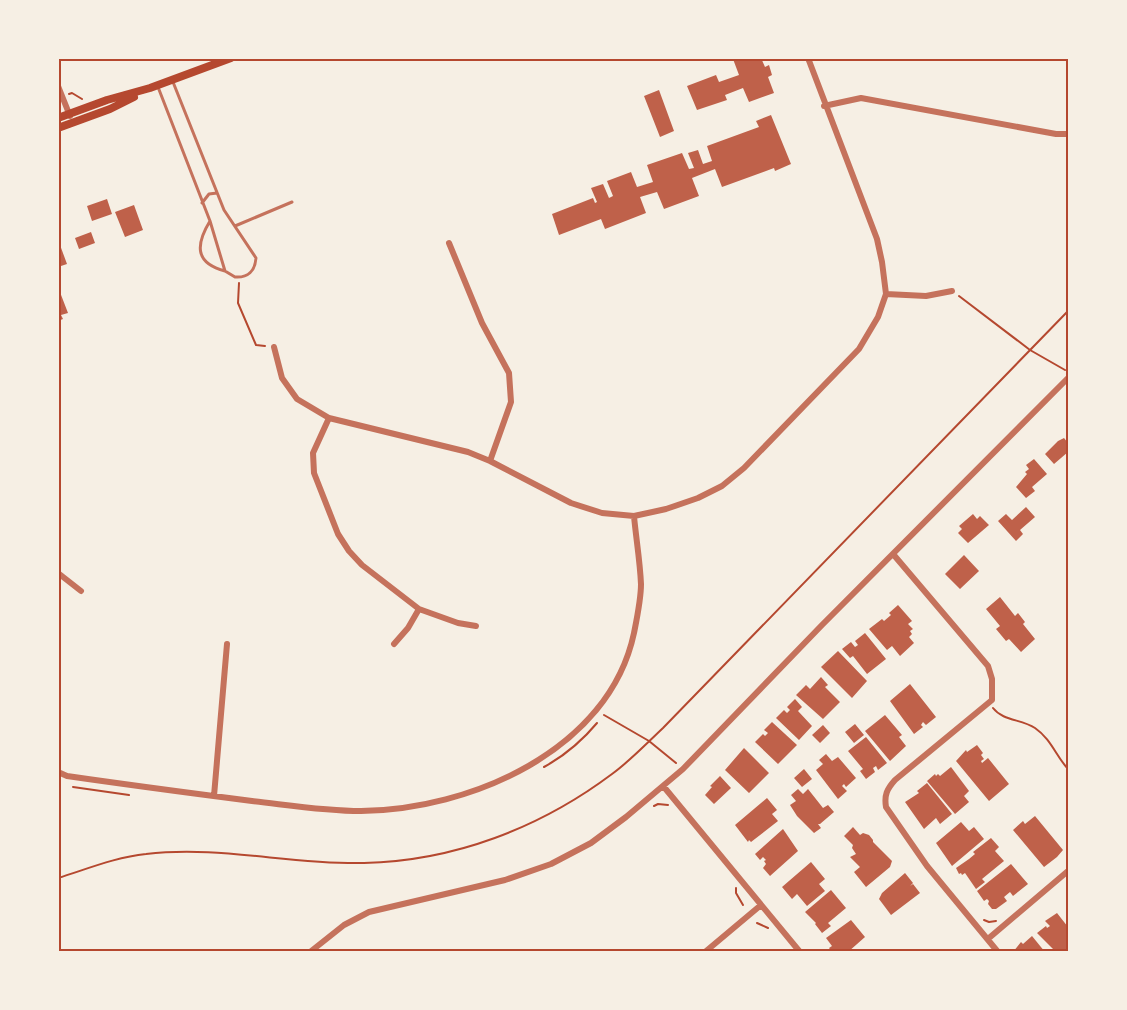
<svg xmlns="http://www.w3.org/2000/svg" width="1127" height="1010" font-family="Rubik,sans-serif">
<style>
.building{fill:#bf614a}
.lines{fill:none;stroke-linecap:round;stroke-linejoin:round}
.path{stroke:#b5482f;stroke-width:2}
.service{stroke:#c5725c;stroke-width:3}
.minor{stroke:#c5725c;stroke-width:6}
.secondary{stroke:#b5482f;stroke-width:8}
.neatline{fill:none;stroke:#b5482f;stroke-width:2}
</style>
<rect width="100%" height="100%" fill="#f6efe4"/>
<path class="building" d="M735,58H761L765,67L769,65L772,75L768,77L774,93L749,102L743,88L725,95L727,100L697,110L687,86L716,75L719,82L739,75L733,59Z
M659,90L674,131L660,137L644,96Z
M771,115L791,164L775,171L774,168L722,187L715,169L692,178L699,196L664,209L657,192L640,197L646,213L605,229L601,219L559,235L552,214L593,198L595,203L597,202L591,188L603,184L609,198L613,196L607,181L631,172L637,187L653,182L647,165L682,153L689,169L694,168L688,153L698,150L703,164L712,161L707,146L759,127L756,121Z
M107,199L112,214L92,221L87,206Z
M134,205L143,230L125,237L115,212Z
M91,232L95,243L79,249L75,238Z
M60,245L67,264L58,267V246Z
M58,287L68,313L61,315L63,319L58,321Z
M1064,438L1068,443V452L1054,464L1045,454L1058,441Z
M1034,459L1047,474L1032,487L1035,491L1026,498L1016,487L1027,474L1025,472L1029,469L1026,465Z
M1026,507L1035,517L1020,530L1023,534L1016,541L998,521L1006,514L1012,520Z
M973,514L977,519L980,516L989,525L968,543L958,533L962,529L959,526Z
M964,555L979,571L960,589L945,574Z
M1000,597L1015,616L1018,613L1025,622L1023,624L1035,639L1021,652L1009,639L1006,641L996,629L1000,626L986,609Z
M898,605L912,621L908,624L913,629L910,631L912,634L909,637L914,643L900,656L892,646L887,650L869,629L882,619L884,621L891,615L889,613Z
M865,633L886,659L867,674L853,656L850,658L842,649L851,642L855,647L858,645L855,641Z
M838,651L867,681L852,698L821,667Z
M821,677L828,685L825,687L840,702L823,719L796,695L806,685L810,689Z
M910,684L936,717L926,725L923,722L921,725L923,727L914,734L890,701Z
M795,699L802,707L798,711L812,726L799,740L776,718L784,710L787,713L790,710L787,707Z
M885,715L902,735L899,737L906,746L890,761L865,731Z
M772,722L797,745L778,764L755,742L763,734L765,736L768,733L764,730Z
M855,724L864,735L854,743L845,732Z
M823,725L830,733L820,743L812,735Z
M866,737L887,763L878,770L876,766L873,768L875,772L866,779L860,771L863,769L848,751Z
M977,745L983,753L981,755L984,759L981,761L982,763L988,758L1009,784L989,801L956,761L966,750L967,752Z
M744,748L769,773L749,793L725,770Z
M826,754L832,761L838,757L856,778L846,787L844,784L842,786L847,791L838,799L816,770L823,764L819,760Z
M951,767L969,791L964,796L969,802L955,814L927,781L935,774L936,776L938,774L940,776Z
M804,769L812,779L802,787L794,778Z
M720,776L731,788L714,804L705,795L712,787L710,786Z
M927,783L952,814L940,824L936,818L924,829L905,802L919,793L917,791Z
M798,789L803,794L808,789L823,808L828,805L834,812L820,824H818L821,828L814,833L797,816L790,805L796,801L791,795Z
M767,798L777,810L772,814L778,821L751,842L749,840L748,842L735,825Z
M1035,816L1063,850L1057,857L1044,867L1013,830L1023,821L1025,824Z
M961,822L969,831L974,827L984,839L952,866L936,843Z
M853,827L860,835L863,833L869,835L873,840V842L892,861L890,867L866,887L854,872L860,867L850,857L856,854L852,848L853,845L844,836Z
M783,829L798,851L770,876L763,868L766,864L764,861L766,860L763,857L760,860L755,854Z
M991,838L999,847L995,851L1004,861L982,879L985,882L976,889L965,873L962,875L961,873L959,874L956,868L969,859L975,854L973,852Z
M811,862L825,879L819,884L825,891L807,906L797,894L792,899L782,887Z
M1011,864L1028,884L1013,896L1010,892L1004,897L1007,901L996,909H992L988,904L989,901L987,899L984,901L977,891Z
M905,873L913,883L910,886L913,884L920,893L891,915L879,899L882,893Z
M831,890L846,908L828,923L831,926L822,933L815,924L816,923L805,912Z
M1057,913L1068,927V952H1056L1037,933L1046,926L1047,928L1050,926L1045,921Z
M851,920L865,937L848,952H832L829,948L832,946L826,938Z
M1032,936L1045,952H1013L1021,942L1023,944Z"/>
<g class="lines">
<path class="path" d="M69,94L72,93L82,99
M239,283L238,303L256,345L265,346
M959,296L1030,350L1065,370
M993,708C1003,721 1021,719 1035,728C1051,739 1056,756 1068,769
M604,715L649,741L676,763
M544,767C564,756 582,741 597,723
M73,787L129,795
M654,806L658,804L668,805
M58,878C87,869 116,857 146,854C219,845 291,865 364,863C454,861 540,828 612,774C630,761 646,744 663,728L1068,311
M736,888V893L743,905
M984,920L989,922L996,921
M757,923L768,928"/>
<path class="service" d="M158,87L210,221L225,271L235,277C248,278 255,271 256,258L224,210L173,82
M202,203L209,194L217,193
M210,221C196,244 194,263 225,271
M235,226L292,202"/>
<path class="minor" d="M58,86L70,116
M824,106L861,98L1056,134H1068
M449,243L482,323L509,373L511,402L490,461
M886,294L926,296L952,291
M274,347L282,378L297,399L329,418L468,452L490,461L571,503L602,513L634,516L666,509L698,498L722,486L744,468L859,349L878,317L886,294L882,262L877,239L808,58
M329,418L313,453L314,473L338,534L349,551L362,565L419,609L458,623L476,626
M893,554L988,666L992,679V700L895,780C887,789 884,795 886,807L927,866L998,952
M58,573L81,591
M394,644L408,628L419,609
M58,772L67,776C129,785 190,793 252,801C288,805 324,811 361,811C469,810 609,751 634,633C637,618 641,599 641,584C640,561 636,538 634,516
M664,787L800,952
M214,796L227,644
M989,938L1068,871
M310,952L344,925L369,912L505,880L551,864L591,843L626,817L683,769L822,625L1068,378
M705,952L761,905"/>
<path class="secondary" d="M58,118L107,100L150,88L231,58
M58,128L110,109L134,97"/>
</g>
<rect width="1127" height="1010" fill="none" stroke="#f6efe4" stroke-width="120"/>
<rect x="60" y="60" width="1007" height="890" class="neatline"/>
</svg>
